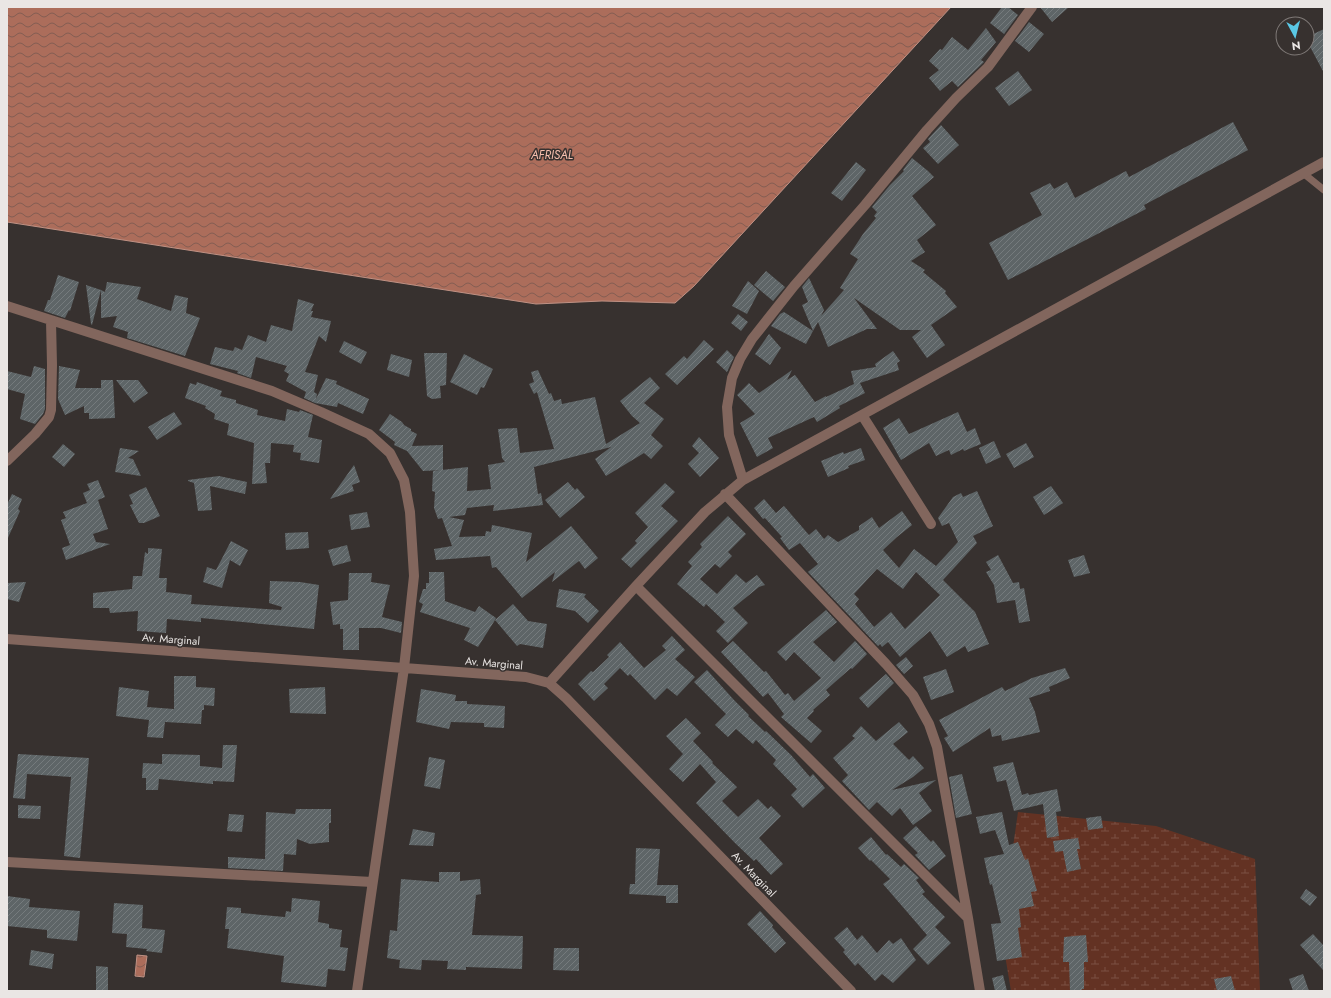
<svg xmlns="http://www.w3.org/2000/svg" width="1331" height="998" font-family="Jost,sans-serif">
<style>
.wetland{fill:url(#wetland-marsh)}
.water{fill:url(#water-waves);stroke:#bf9184}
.building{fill:url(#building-hatch);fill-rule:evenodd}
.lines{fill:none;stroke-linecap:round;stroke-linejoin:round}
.service{stroke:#82665d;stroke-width:7}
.minor{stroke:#82665d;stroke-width:10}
.labels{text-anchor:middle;stroke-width:3;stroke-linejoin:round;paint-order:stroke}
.street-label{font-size:11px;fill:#eae6e4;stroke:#37312f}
.water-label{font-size:12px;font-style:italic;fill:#f5bdac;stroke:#37312f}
</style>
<defs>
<pattern id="wetland-marsh" width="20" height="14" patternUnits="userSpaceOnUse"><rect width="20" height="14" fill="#633223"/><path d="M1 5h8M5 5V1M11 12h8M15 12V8" fill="none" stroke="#7a5043"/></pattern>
<pattern id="water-waves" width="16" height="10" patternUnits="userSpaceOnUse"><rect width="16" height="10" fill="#ac6d5b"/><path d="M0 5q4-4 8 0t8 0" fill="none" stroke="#835d52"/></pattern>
<pattern id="building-hatch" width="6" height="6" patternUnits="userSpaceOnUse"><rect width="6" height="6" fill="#5e6567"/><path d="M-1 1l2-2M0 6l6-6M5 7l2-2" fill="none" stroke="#757b7d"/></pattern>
</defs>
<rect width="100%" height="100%" fill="#37312f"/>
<path class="wetland" d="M1018,812L1156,826L1255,859L1260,991H1011L1001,931Z"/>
<path class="water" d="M7,7H951L694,286L675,303L602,301L536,304L7,222Z
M137,955L147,956L144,977L135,976Z"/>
<path class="building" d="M1002,7H1008L1018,15L1004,34L990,23Z
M1040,7H1069L1052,22Z
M1029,22L1044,34L1029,52L1015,41Z
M986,28L996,42L981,60L984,62L958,87L952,81L940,91L929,78L939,70L929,61L940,49L942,50L952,37L968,50Z
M1324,29V73L1307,41V37Z
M1018,71L1032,90L1009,106L995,88Z
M1233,122L1248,150L1144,205L1146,209L1008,280L989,243L1042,215L1030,193L1050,183L1054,189L1067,182L1075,198L1126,171L1129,177Z
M941,125L959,145L938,164L923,148L930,142L928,139Z
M912,158L928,171L934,177L912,196L936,225L917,240L925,252L911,261L925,270L923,272L946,291L945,293L957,307L931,325L945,345L927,358L912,337L921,330H900L854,298L877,329H867L828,347L818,322L813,331L802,305L808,302L802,287L809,278L824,310L821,316L844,290L840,288L858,259L850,254L863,234L876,218L874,216L877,212L872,207L890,185L904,171L903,170Z
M856,162L866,170L842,201L831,193Z
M766,271L785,287L773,301L754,285Z
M58,275L79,282L70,311L69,310L65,318L44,311L48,300H50Z
M748,281L759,291L747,314L732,306Z
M107,282L141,287L137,299L171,311L175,295L188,298L186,313L200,318L185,356L127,338L128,332L113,327L117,316L101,318V290L105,292Z
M86,285L101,290L92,325L91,324Z
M298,299L314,304L311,311H313L311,317L331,321L326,342L319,336L305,372L318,375L314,392L317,394L316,399L326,378L337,381L336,384L369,399L363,414L338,403L337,407L315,403L304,398L306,392L286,381L289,374L284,371L287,366L256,357L251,378L237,373L238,371L210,364L215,347L233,351L235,347L242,350L248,335L266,342L271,325L292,331Z
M784,312L813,331L806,344L771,326L780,314Z
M738,314L748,322L741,331L731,323Z
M769,334L781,348L770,365L755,354Z
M704,340L714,349L677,385L665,374L684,356L687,359Z
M344,341L367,352L361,364L339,352Z
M727,350L734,357L727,372L716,362Z
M893,351L900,361L897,363L899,370L860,383L865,393L839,406L840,408L817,422L814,417L768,438L773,448L757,457L740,423L755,414L737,395L749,383L759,393L792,370L787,380L795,375L815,402L826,396V397L854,384L851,371L876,367L875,364Z
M424,353H447L446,385L440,386L441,398L432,399L427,396Z
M391,354L412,360L409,377L387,370Z
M464,354L493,369L484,388L481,387L477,395L450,382Z
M34,366L45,369V409L43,414L35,424L20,419L25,394L7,389V371L31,377Z
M59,366L80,370L75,388H101V380H113L115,418L89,419V413H84V406L65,415L58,399Z
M538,370L549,394L551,393L554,401L561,399L562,404L595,397L606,444L640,423L632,416L620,401L650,377L660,388L644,403L664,419L651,435L663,446L651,459L644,453L606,476L595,459L611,447L534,467L538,494L541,493L543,505L493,511L494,505L467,508L465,515L449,517L464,520L459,537L485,536L486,531L491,532L492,525L532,533L526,562L571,526L598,558L585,569L579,561L552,582L555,572L522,598L496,567L492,568L490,556L436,560L434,549L452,546L442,518L438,519L434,508L435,492L432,491L433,471L468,467L467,491L491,489L488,465L505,462L502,458L498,429L517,428L520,453L554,449L537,392L534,394L529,384L534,382L531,372Z
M116,380H138L148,393L134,403Z
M197,382L222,391L220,396L236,400V403L258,410L257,415L285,421L287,409L299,412L300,410L313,415L308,437L322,440L319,463L300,460L301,453L293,452L294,445L271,443L270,463H265L267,483L252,484L254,443L227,435L229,424L214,419L215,414L205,408L206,406L185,398L190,383L196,385Z
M174,412L182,424L157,440L148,427Z
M958,412L967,432L975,428L981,444L964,451L963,449L951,455L949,450L936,456L929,443L901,460L883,428L899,418L909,434Z
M390,414L402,422L404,425L411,429V431L417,434L412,446L443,445V470L423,471L407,451L394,445L395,442L379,430Z
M699,437L719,458L700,477L688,464L699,453L692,446Z
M994,441L1001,457L986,464L979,448Z
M1026,443L1034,457L1014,468L1006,454Z
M63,444L75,454L64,467L52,457Z
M120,448L139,451L128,458L133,459L141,476L115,472Z
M861,448L865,460L848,466L849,468L828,477L821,461L843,452L844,454Z
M354,465L360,482L352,485L354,491L330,499Z
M219,476L247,482L245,494L210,486L212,510L198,511L194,483L188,481V480Z
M98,480L105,497L98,500L108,529L93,534L96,542L110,544L66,560L62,548L70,545L61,520L66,518L63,512L87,503L83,493L90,490L87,484Z
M568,482L575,490L577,488L585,497L560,518L545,500Z
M665,483L675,492L661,506L678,521L631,568L621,559L637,543L635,541L648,527L635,513Z
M1051,486L1063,503L1044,515L1033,497Z
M146,487L160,516L144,523H139L130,505L133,504L129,495Z
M977,491L993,526L973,536L977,543L943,580L975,612L989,644L968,652L965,646L947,657L930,631L900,657L888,642L882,647L880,644L878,646L808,572L818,564L800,543L789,550L780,538L782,537L765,518L763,519L754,508L764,499L776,513L784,506L809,535L816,529L824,539L828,535L838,542L859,530V526L872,517L879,528L902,511L912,525L897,537L883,550L899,568L914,549L936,566L958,542L949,523L942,526L938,518L953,497L961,493L963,497ZM877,569L903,589L916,572L940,595L905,629L891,612L874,627L855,604L859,599L854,594Z
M12,494L22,499L18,509L20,511L7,540V505Z
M367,512L370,527L351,530L349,515Z
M728,516L746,534L728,552L732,556L720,568L715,564L700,579L717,594L736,574L746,583L757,575L765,585L759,587L733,608L748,623L728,643L716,631L725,622L706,604L704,607L677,584L692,566L688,562L702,547L700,544Z
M308,532L309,548L286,550L285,533Z
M231,541L248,550L240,566L230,560L222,588L203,582L207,567L216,570Z
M347,545L351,561L333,566L328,550Z
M148,548L162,549L159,578H167L166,592L192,595L191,604L281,610L282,607L269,603L270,581L300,582L319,585L314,629L201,618V622L167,619L166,633L137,631L138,611L110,613L109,608H93V593L132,589L133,576H142L145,552L148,554Z
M998,555L1013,583L1019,582L1020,589L1024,588L1030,621L1019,623L1015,600L997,603L994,585L986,572L991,570L986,562Z
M1084,555L1090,573L1074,577L1068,560Z
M429,572H444L445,601L475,612L479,606L496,618L495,620L513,604L528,621L547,624L543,648L520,644L517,646L495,620L478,647L464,640L470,628L420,612L423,604L419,602L423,589H426V583H429Z
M349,573H372L371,582L390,585L382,617L402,622L401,633L381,628H359V650H343V629H340V624L333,625L330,602L348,600Z
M26,582L19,602L7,599V583Z
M559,589L586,594L584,597L599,611L588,623L575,611L556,607Z
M826,610L837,622L813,642L834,662L855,641L867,654L852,669L851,668L826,690L830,695L813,710L814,711L807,718L822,731L811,743L781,717L784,714L768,693L763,697L721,652L733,641L764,672L766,671L785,695L788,693L794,701L821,678L794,652L786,661L777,652Z
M672,636L685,650L675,659L695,677L677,696L667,688L655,700L630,674L628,676L620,668L604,684L608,688L594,701L578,684L591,671L593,672L609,657L607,655L620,642L644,668L666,650L662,646Z
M906,657L913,666L904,674L896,665Z
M1065,668L1070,678L1049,687L1050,691L1029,698L1035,712L1040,732L1002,741L1001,735L992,737L990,728L953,752L944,738L948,736L939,720L1002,687L1005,691L1032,678Z
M946,669L954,692L931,700L923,677Z
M707,670L734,700L749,715L748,716L765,732L766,731L791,755L810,777L813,774L825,788L803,808L791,795L797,789L773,764L776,760L756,740L753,744L736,729L728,737L715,725L726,714L694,682Z
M886,674L894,683L868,708L859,698Z
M174,676H196V687L215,688L214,706L204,705V710H202L201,724L165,722L163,738L147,737L149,720L116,716L119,687L149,691L147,707L174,709Z
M325,687L326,714L290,713L289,689Z
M421,689L456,695L455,701H467V704L505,706L504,728L484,727V723L451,722L449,729L416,722Z
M686,718L701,733L693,741L713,762L712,763L737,787L722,801L738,817L758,799L768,809L771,806L781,816L759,838L783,864L771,875L756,859L754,861L735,843L696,803L716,782L700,764L683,782L669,769L683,754L666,736Z
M899,722L908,732L893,744L909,760L913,756L924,768L913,777L892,790L936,780L919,793L932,811L913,825L900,808L892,816L877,802L869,810L842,781L848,775L833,758L855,738L852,736L861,726L876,741Z
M223,745H237L234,782L213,781V784L159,779L158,790H146V778H142L143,763L162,764V754L200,755V766L222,768Z
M18,754L89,758L80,858L64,856L71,777L27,774L25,799L13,798Z
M429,757L445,760L440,789L424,786Z
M1013,762L1022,795L1028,793L1029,795L1057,789L1061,811L1056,812L1059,836L1047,838L1043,804L1014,811L1006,780L997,782L993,767Z
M962,774L972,814L956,818L949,777Z
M18,805L41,806L40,819L18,818Z
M296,809H331V823H329V842L310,844L297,839L296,855L284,854L283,871L228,868V857L265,859L266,812L295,814Z
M1002,812L1009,845L1018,842L1025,860L1028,859L1037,891L1031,892L1034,906L1019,909L1021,927L1018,928L1022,957L997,961L991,924L1001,923L992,884L990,885L984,858L1004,854L995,830L980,834L976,817Z
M229,814L244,815L242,832L227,831Z
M1101,816L1103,828L1088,830L1086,818Z
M916,826L931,842L933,840L946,856L929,870L915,855L918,853L903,838Z
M413,829L435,833L433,846L409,845Z
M871,837L886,855L887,854L901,867L904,864L919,878L916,880L925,892L922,894L945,917L935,927L951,943L928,965L913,949L927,935L883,884L890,879L871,860L870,861L858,848Z
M1078,838L1080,849H1077L1081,869L1067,872L1063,851L1055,852L1053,841Z
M636,848L660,849L657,885H678V903H666V896L629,894L630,884H635Z
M439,872H460V881L480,879L481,894L476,895L472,935L523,936L522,969L466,967V970L447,969L448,961L422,960L421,970L399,968L400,960L387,958L390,930L397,931L401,879L439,882Z
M1306,889L1317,897L1310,906L1300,898Z
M7,896L30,899L29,907L80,911L77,941L47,938V930L7,926Z
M292,898L320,901L318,922L329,924V928L342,930L340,947L348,948L345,971L328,969L326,987L281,982L284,956L227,948L229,929H225L227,907L241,908V913L285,917L286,911L291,912Z
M114,903L143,905L142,928L165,930L162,953L146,951L147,949L126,947L127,934L112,933Z
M760,911L773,925L772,927L786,943L775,953L747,924Z
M847,927L857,940L862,935L877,953L889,940L893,944L901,938L916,960L893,983L882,974L875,981L858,963L855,966L843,952L845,950L834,938Z
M1313,934L1324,946V971L1300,945Z
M1086,935L1088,962H1084V989H1082V991H1070L1069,962H1063L1064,937Z
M554,948H579V971L553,970Z
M31,950L54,954L52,969L29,965Z
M96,966L108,967V991H96Z
M1303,974L1309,991H1293L1289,979Z
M1003,975L1007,991H995L992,978Z
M1231,976L1235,991H1217L1214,979Z"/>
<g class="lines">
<path class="service" d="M1303,173L1324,190"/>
<path class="minor" d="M7,306L272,391L321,412L369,434L390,453L404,480L410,512L414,576L404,668L357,991
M862,415L931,524
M7,461L35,434L49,417L51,410L52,365L51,321
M743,480L729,435L727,407L732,378L740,359L752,339L794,286L865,205L927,130L956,98L988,67L1032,7
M725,494L886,664L913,695L929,724L937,747L968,918L980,991
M636,586L968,918
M7,639L526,677L549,683L566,698L851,991
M549,683L636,586L705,512L743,480L1324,162
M7,862L372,882"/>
</g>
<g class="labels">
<g class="street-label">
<text transform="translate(171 639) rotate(4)" y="4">Av. Marginal</text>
<text transform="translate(494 663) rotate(5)" y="4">Av. Marginal</text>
<text transform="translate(754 874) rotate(46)" y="4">Av. Marginal</text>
</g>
<g class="water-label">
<text x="552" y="159">AFRISAL</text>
</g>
</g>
<rect width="1331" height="998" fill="none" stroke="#eae6e4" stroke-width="16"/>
<g transform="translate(1295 36) rotate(173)"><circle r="19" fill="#37312f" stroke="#7f7977"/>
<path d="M0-3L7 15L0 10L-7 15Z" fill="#5ac8e5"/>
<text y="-6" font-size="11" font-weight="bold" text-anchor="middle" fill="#eae6e4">N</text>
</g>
</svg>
